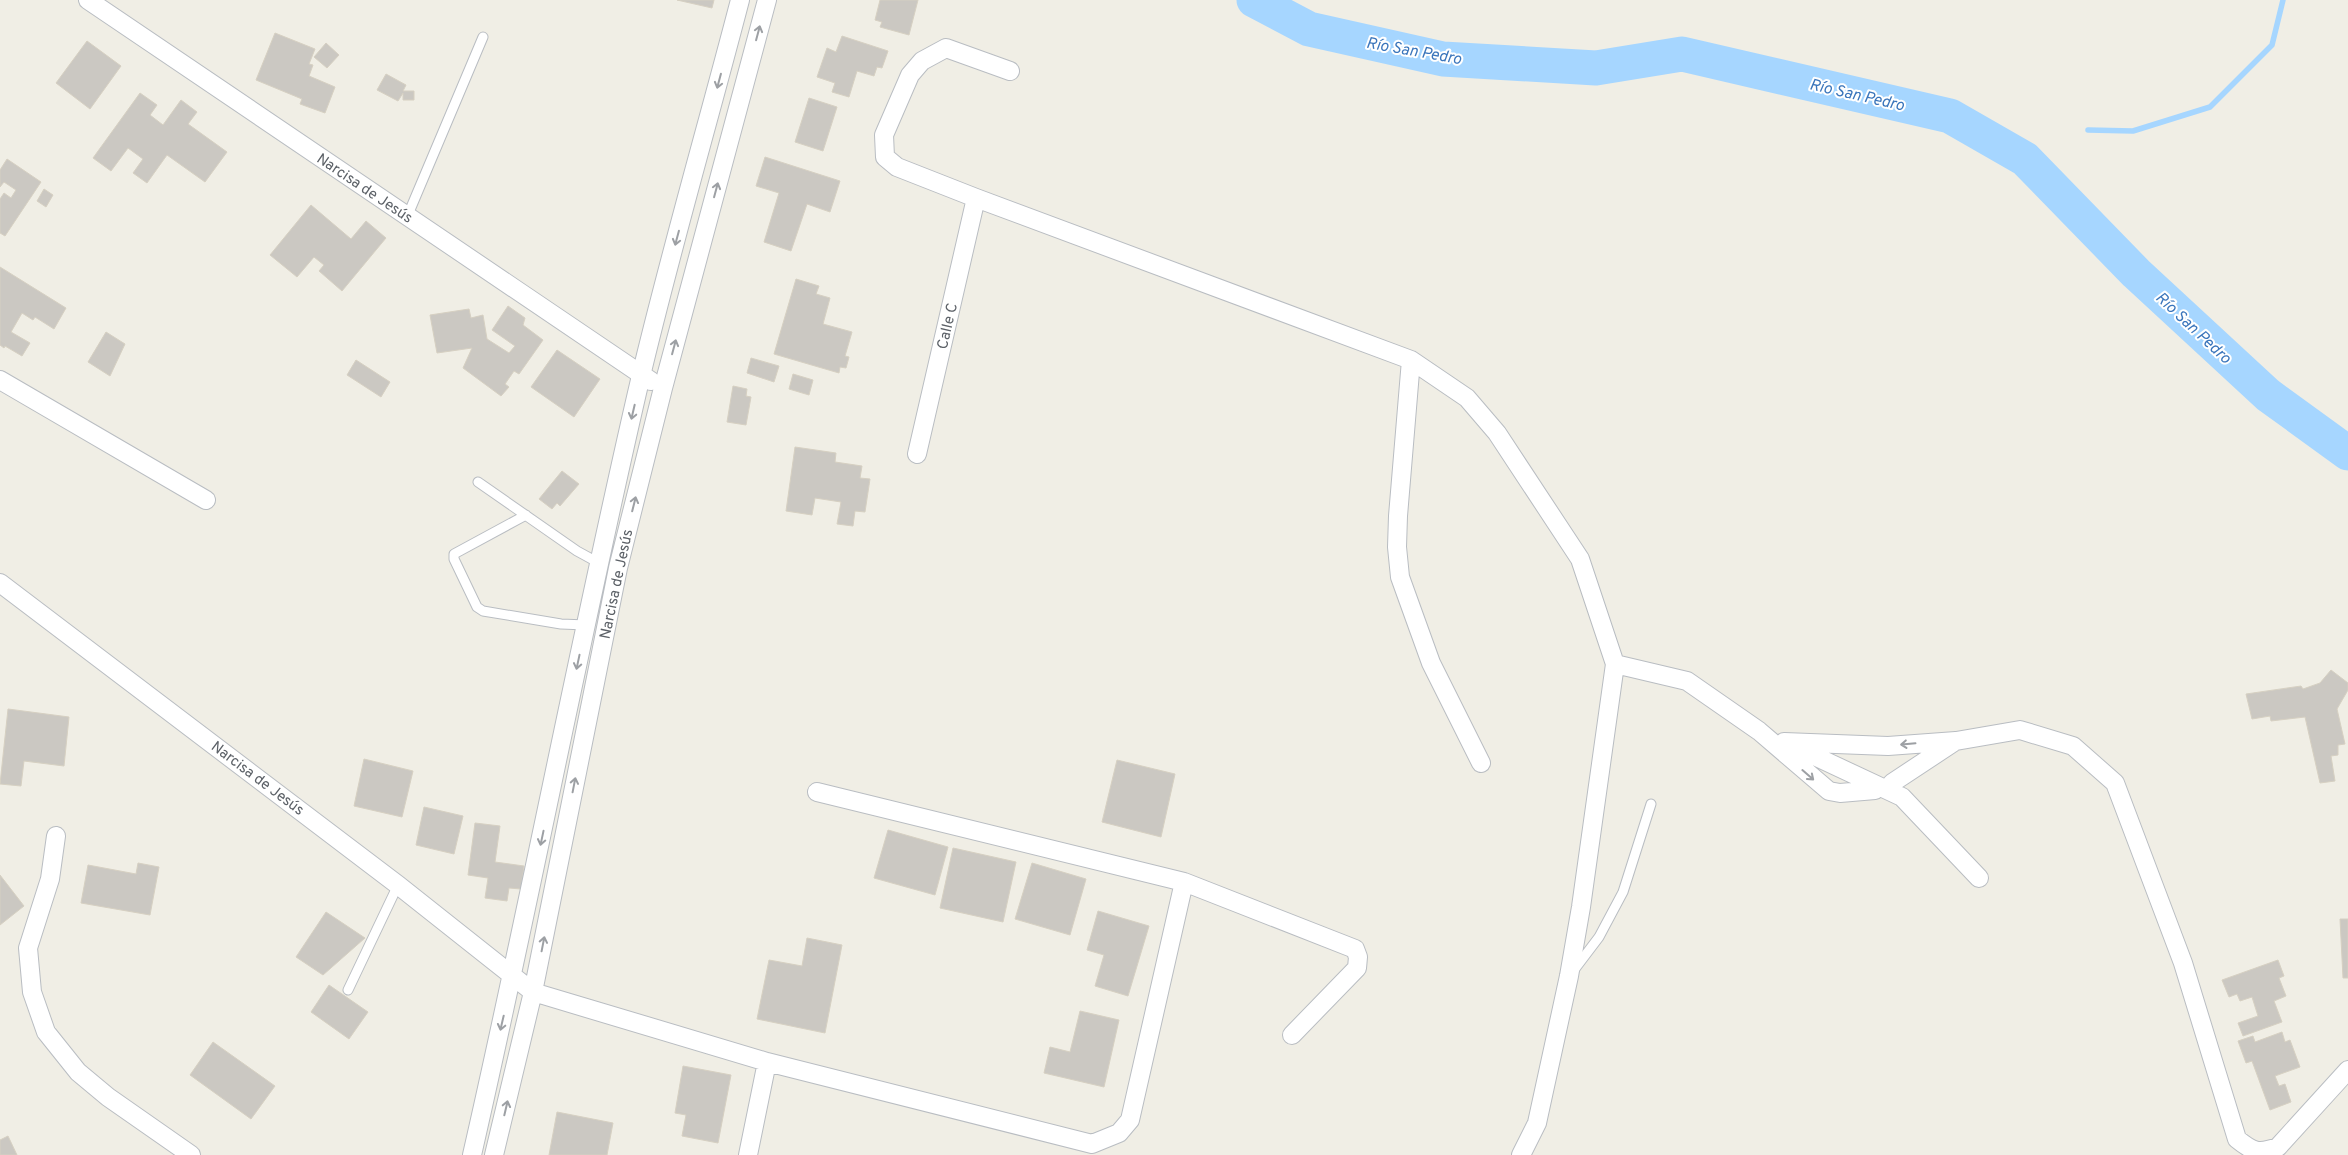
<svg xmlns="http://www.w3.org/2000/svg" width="2348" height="1155" font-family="Overpass,sans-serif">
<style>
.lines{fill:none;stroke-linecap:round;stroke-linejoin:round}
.stream{stroke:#a6d6ff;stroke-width:5.5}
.river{stroke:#a6d6ff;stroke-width:35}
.building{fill:#cbc8c2;stroke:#d6d0c2}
.service-casing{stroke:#b9bdc2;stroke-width:11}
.minor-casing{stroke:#b9bdc2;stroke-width:20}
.service{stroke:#fff;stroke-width:9}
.minor{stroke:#fff;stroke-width:18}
.oneway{stroke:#9da0a4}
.labels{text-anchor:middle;stroke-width:4;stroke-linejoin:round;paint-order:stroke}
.street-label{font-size:15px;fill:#5c6167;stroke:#fff}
.water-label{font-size:16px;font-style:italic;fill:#3a75bb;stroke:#fff}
</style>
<rect width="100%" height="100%" fill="#f0eee5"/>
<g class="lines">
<path class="stream" d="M2088,130L2133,131L2210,107L2272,45L2283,0"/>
<path class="river" d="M1254,0L1309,29L1443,59L1596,68L1682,54L1950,116L2025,159L2136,273L2268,395L2348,453"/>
</g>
<path class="building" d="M677,0H714L712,8Z
M880,0H918L909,35L880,27L882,22L875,20Z
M275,33L315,49L309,64L313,65L309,76L335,87L325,113L300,104L302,99L256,80Z
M842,36L888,51L882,68L877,67L874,76L857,71L849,97L832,92L835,83L817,77L827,48L836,52Z
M87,41L121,66L90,109L56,83Z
M326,43L339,55L327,68L314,57Z
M386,74L406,85L403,91H414V100H403V93L398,101L377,90Z
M140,93L157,105L150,115L163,125L181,100L197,112L188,124L227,152L205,182L167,155L147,183L133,173L143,159L128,148L111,171L93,158Z
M809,98L837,107L823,151L795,142Z
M765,157L840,181L830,212L807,204L791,251L764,242L779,193L756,186Z
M7,159L41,182L5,236L0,233V199L4,193L11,198L16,190L4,182L0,187V170Z
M44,189L53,195L46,207L37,201Z
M311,205L351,239L366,221L386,238L342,291L319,271L324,265L314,257L297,277L270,255Z
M0,267L66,308L54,329L35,317L33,320L22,313L11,332L30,343L22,356L5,346L4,348L0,345Z
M796,279L819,286L816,294L830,298L823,324L852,332L845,356L849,357L846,368L840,367L839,373L774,354Z
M508,306L525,318L523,325L543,340L519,374L514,371L505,384L509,387L501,396L463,368L472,348L437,353L430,315L469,309L471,318L483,315L487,339L509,353L515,346L492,330Z
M106,332L125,344L110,376L88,362Z
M557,350L600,379L574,417L531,387Z
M751,358L779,366L774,382L747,373Z
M356,360L390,382L381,397L347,375Z
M793,374L813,380L809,395L789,389Z
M733,386L747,389L746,396L751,397L746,425L727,422Z
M795,447L836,453L835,462L862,466L860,478L870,479L865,512L855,511L853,526L837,524L841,502L815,498L812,515L786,511Z
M562,471L579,484L560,506L557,503L552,509L539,499Z
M2331,670L2348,683V690L2337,709L2345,744L2338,745V755L2331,756L2335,781L2320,783L2305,717L2271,721L2270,716L2252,719L2246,694L2301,686L2303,689L2320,683Z
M8,709L69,717L64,766L24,761L21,786L0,784Z
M364,759L413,771L402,817L354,806Z
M1117,760L1175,774L1161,837L1102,822Z
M424,807L463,816L454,854L416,845Z
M475,823L500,826L495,862L524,866L521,889L509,888L507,901L485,898L488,878L468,875Z
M888,830L948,847L935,895L874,878Z
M953,848L1016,862L1003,922L940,908Z
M138,863L159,867L150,915L81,903L88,865L136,874Z
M1032,863L1086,879L1070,935L1015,919Z
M0,875L24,906L0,925Z
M1098,911L1149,926L1128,996L1095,986L1104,955L1087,950Z
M326,912L365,938L323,975L296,957Z
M2340,919H2348V978H2343Z
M807,938L842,945L825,1033L757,1019L769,960L802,966Z
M2278,960L2284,976L2279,978L2286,996L2274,1001L2282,1022L2243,1036L2238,1023L2258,1016L2252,997L2240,1001L2237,994L2229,997L2222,980Z
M329,985L368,1012L349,1039L311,1012Z
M1080,1011L1119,1020L1104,1087L1044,1073L1050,1047L1070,1052Z
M2282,1032L2285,1042L2290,1040L2300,1067L2275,1076L2279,1086L2285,1084L2291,1102L2270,1110L2252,1061L2246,1063L2238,1041L2253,1036L2255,1042Z
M213,1042L275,1086L251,1119L190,1075Z
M683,1066L731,1075L718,1143L682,1136L686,1115L675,1113Z
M557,1112L613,1123L607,1155H549Z
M8,1136L17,1155H0V1140Z"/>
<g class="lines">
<g class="service-casing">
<path id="service" d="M407,217L483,37
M478,482L577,551L599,563
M526,515L454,554V559L477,607L483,611L561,624L586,625
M1574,970L1599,937L1623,892L1651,804
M348,990L398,885"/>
</g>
<g class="minor-casing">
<path id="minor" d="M88,0L651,381
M1010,71L946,48L922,61L910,75L884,135L885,157L897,167L976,198L1411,360L1467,398L1497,433L1580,559L1615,664L1581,907L1569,976L1537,1123L1521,1155
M1411,360L1398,516L1397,547L1400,577L1431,663L1481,763
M0,380L206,500
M917,454L976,198
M0,583L398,885L533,992L767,1062L1092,1144L1119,1133L1130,1120L1184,882L817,792
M1615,664L1687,681L1759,731L1829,791L1840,793L1875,790
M1784,742L1888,746L1956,741L2020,730L2073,746L2115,783L2183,963L2237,1139C2253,1152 2258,1154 2278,1147L2348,1070
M1791,745L1902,797L1979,878
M1892,783L1954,742
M56,836L50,879L28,948L32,992L46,1032L78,1072L108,1097L191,1155
M1184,882L1355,949L1358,957L1357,968L1292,1035
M472,1155C531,897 580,638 640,380C670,253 707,127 740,0
M494,1155L533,992L618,568L663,388L767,0
M748,1155L767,1062"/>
</g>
<use href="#service" class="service"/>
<use href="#minor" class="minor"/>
</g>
<defs><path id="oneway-shaft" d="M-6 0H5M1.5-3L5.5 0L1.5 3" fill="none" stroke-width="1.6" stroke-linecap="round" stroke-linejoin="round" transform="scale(1.25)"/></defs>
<g class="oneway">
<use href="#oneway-shaft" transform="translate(758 33) rotate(-75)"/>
<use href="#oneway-shaft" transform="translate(719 81) rotate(105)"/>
<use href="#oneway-shaft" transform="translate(716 190) rotate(-75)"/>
<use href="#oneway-shaft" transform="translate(677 238) rotate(105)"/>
<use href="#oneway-shaft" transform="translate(674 347) rotate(-75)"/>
<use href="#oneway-shaft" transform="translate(633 412) rotate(103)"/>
<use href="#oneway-shaft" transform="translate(634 504) rotate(-76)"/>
<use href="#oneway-shaft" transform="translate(578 662) rotate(102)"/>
<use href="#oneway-shaft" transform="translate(1908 744) rotate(175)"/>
<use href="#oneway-shaft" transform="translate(1808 775) rotate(41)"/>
<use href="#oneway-shaft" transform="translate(574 785) rotate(-79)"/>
<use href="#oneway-shaft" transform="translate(542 838) rotate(102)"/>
<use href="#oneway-shaft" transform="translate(543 944) rotate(-79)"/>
<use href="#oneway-shaft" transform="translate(502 1023) rotate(103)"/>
<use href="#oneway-shaft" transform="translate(506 1108) rotate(-77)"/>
</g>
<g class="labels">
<g class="street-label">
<text transform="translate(365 188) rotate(34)" y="5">Narcisa de Jesús</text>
<text transform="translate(947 326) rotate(-77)" y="5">Calle C</text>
<text transform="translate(616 584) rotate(-78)" y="5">Narcisa de Jesús</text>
<text transform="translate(258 778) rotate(37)" y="5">Narcisa de Jesús</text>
</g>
<g class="water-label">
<text transform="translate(1414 50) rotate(10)" y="6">Río San Pedro</text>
<text transform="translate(1857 94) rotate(13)" y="6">Río San Pedro</text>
<text transform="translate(2194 327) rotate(43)" y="6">Río San Pedro</text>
</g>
</g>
</svg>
